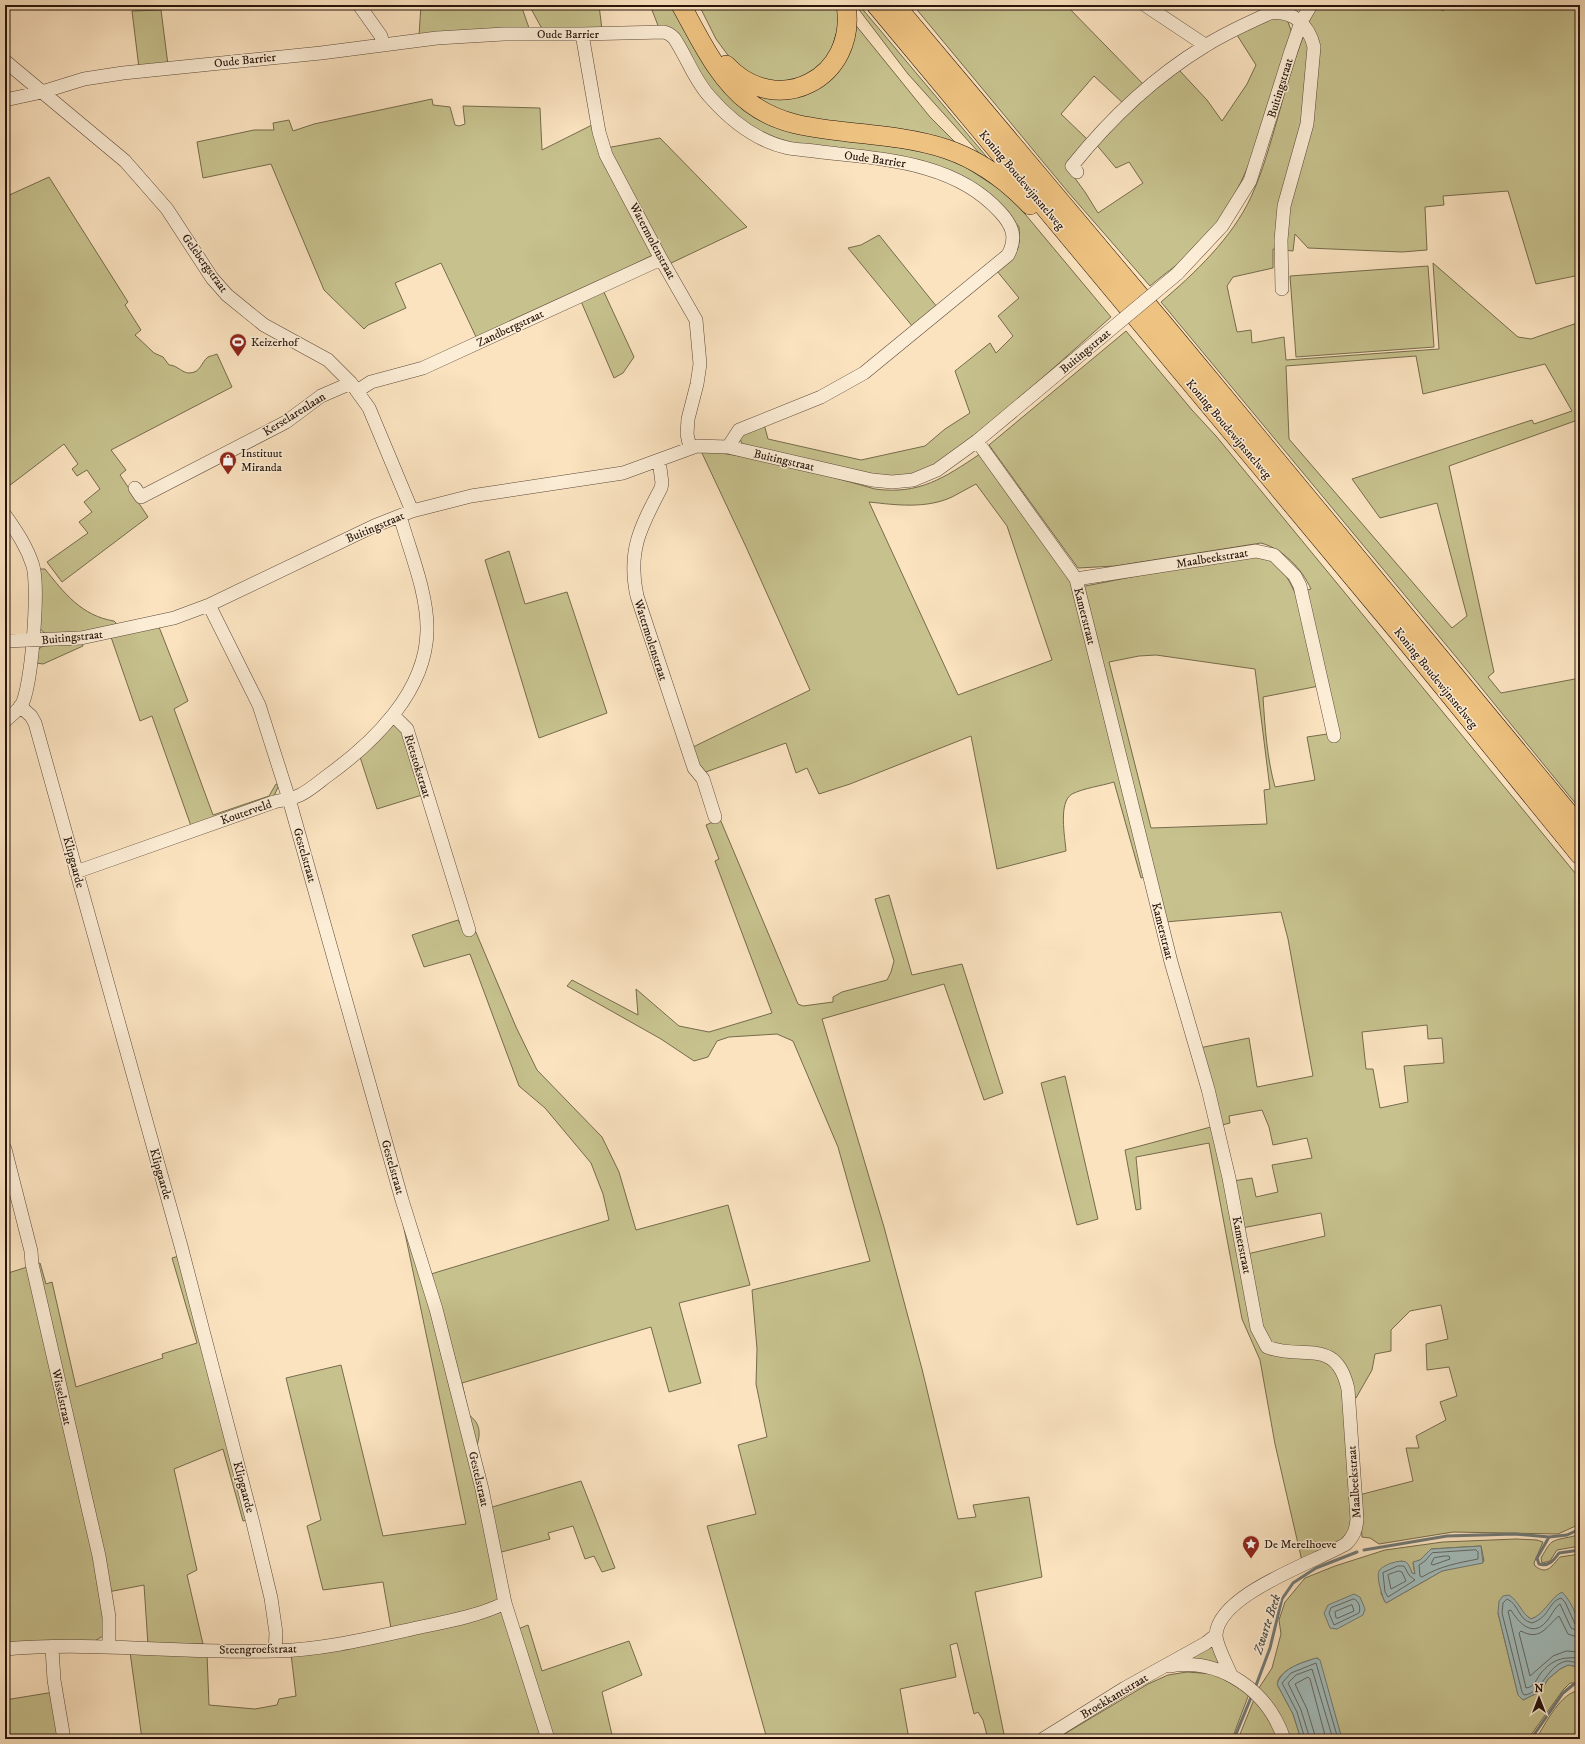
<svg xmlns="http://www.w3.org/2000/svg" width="1585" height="1744" font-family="'IM FELL DW Pica',serif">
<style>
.green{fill:#c6c18d;stroke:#766b4c;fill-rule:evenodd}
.water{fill:#a2bcbb;stroke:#717975}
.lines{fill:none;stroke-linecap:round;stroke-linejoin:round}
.shore{stroke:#646863;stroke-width:1}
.stream{stroke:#717975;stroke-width:3}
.minor-casing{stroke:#5c4838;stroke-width:14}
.highway-casing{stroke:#27150b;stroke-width:20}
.minor{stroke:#fcedd6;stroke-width:13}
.highway{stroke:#eec280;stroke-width:19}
.minor-bridge-casing{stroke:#5c4838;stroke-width:14;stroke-linecap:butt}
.minor-bridge{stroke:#fcedd6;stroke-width:13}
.labels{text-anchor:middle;stroke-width:3;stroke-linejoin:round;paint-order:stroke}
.street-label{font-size:12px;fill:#27150b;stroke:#fcedd6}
.poi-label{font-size:12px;fill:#27150b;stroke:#fcedd6;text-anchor:start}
.water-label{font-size:13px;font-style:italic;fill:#524f49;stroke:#fcedd6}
</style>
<rect width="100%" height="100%" fill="#fbe3c0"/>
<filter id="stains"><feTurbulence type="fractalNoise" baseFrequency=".005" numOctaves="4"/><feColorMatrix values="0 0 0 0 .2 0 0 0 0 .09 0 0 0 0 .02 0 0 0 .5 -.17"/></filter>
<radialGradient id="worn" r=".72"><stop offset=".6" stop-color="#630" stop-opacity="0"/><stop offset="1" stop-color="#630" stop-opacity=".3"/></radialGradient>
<path class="green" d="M421,5H521L529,28L419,36Z
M529,5H599L602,30H548L541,27Z
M650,5H674L732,98L869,143L923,151L946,158L964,166L1010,196L1111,317L1014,403L933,468L909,475L891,476L865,474L742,444L739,436L764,424L768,439L861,460L925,446L945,429L970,413L955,371L990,343L996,353L1013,336L998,316L1019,298L997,271C1015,258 1021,250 1019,227L999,203L967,180L797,145L770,137L734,116L659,28Z
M699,5H838L840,22L828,60L807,77L776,83L754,77L730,58L716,39Z
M859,5L991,162L990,165L908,74L857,7Z
M913,5H1066L1145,86L1124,104L1094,76L1061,114L1088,140L1066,166L1085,192L1098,213L1143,183L1129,162L1116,168L1095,143L1114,123L1179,70L1207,100L1222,121L1247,84L1256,65L1237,35L1278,16L1288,22L1292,33C1269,104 1252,187 1201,243C1187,259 1166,272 1150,286L1068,192Z
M1316,5H1439L1442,11L1453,5H1580V275L1536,284L1508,191L1443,196L1444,205L1425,207L1427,250L1402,252L1308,248L1295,234L1293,251L1273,249V268L1233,277L1227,286L1237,332L1251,330L1252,343L1284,337L1286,360L1439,349L1433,263L1518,337L1531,339L1580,322V428L1575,421L1449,466L1494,672L1488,677L1501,693L1580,678V809L1457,658L1161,302C1195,273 1232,238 1251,197C1263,171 1270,144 1278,117C1288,79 1300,41 1316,5ZM1416,356L1423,394L1545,364L1572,411L1534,424L1532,420L1352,479L1380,518L1437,503L1467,616L1452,628L1289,439L1286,366Z
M161,10L168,65L139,68L132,11Z
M854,23L930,117L958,145L774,112L741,85L798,95Z
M432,99L433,105L450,107L455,125L459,126L465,124L463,106L540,108L542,150L596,123L653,255L478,341L441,263L395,283L406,308L368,325L364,329L324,290L271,164L203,178L197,142L254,130H274L273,123L289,120L293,131L314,124Z
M660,138L747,227L667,265L606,148Z
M49,177L128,302L125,305L141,330L135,335L154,353L163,357L169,365C177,365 182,373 189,373C201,373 201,362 208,357C210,356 215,355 217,354L232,387L111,450L126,470L120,475L148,517L62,582L47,562L88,533L79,522L92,512L84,502L100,489L87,470L77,476L72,469L78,464L64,444L5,489V439L7,437L5,434V197Z
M879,235L937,307L913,327L848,248L861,245Z
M1428,266L1434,347L1296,357L1290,276Z
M603,290L634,357L623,373L614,378L580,299Z
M1126,331L1192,410L1216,436L1580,879V1524L1558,1534L1453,1532L1379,1544L1370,1538L1362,1537L1359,1495L1413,1481L1406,1448H1419L1416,1436L1446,1420L1440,1402L1457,1396L1449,1367L1427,1370L1426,1344L1448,1339L1441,1305L1410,1311L1391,1330V1351L1375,1354L1372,1370L1356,1398L1352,1396L1347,1368L1327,1352L1288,1349L1268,1344L1271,1355C1300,1357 1331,1348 1343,1382L1354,1513L1353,1528L1346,1540L1302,1561L1275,1444L1260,1360L1242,1319L1209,1143L1136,1157L1141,1209L1136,1210L1125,1150L1222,1124L1216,1101L1199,1048L1249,1038L1257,1087L1313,1076L1288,939L1281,912L1165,922L1153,875L1141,878L1114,782C1101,786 1084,788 1072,794C1058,802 1065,837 1066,851L997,869L971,736L850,784L819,794L807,768L796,773L786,743L703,773L695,763L691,748L810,690L747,549L701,451C760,456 818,473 875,489C919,495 944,478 980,454L1075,588C1128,578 1181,566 1234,560C1244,559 1258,555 1267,559C1282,565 1289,580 1295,593L1311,589C1302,569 1283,549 1261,543L1115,566L1078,568L989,445ZM976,484L1007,526L1052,660L958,695L869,502C896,505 926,509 952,497C960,493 968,488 976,484ZM1317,646L1334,733L1307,737L1315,780L1275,787C1267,758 1265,728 1263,697L1319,686L1312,647ZM1156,655L1255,669L1270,789L1264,790L1267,824L1151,828L1109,662L1139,656ZM1427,1025L1428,1039L1442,1038L1444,1063L1404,1066L1408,1102L1380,1108L1373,1069H1366L1362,1032ZM1262,1110L1269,1127L1273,1145L1307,1138L1312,1158L1272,1165L1278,1192L1256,1197L1252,1178L1233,1181L1222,1125L1230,1123L1229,1116ZM1321,1213L1325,1236L1247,1254L1242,1228Z
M509,551L525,604L567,592L607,713L539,738L485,560Z
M40,569H45C64,593 82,616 114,621L116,623L115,626L79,633L45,634L38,626Z
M159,627L188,701L174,709L213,815L269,796L276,784L279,785L274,796L191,826L152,716L140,721L111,637Z
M82,643L83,646L43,664L36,663L37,650L43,646Z
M394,725L404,732L422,795L377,809L360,757L388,728Z
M720,819L798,1004L803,1006L833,1002V997L842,992L887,980L891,972L894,961L875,899L889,895L912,975L962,964L1003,1093L984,1100L944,984L822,1019L884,1227L922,1369L958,1519L976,1517L973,1505L1029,1497L1042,1577L975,1592L1005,1739H988L983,1720L978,1712L974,1714L957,1643L950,1645L956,1677L900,1689L909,1739H767L707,1526L756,1514L738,1445L767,1437L756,1384L757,1349L752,1290L870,1261L838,1147L793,1041L777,1034L729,1037L717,1041L708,1057L694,1061L661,1039L567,986L572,980L638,1015L636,989L679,1026L709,1032L772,1013L715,861L719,859L706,825Z
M458,920L462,927L472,923L516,1027L537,1070L602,1137L619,1172L636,1230L728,1205L750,1285L679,1303L701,1383L669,1392L651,1327L462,1383L469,1415C480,1423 481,1433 477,1445L469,1448L543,1735L536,1739H142L130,1652L207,1654L209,1705L255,1709L277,1705L279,1699L296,1696L291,1654L392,1634L383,1582L323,1590L307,1526L321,1520L286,1378L341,1365L383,1536L466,1524L402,1219L431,1274L609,1220L603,1194L591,1163L545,1108L519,1086L470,954L424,967L412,935Z
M1065,1076L1098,1219L1077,1225L1041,1083Z
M179,1256L256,1518L243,1521L223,1449L174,1469L197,1570L187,1575L203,1644L148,1645L144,1585L103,1593V1636L93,1642L5,1647V1274L40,1263L46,1284L52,1282L76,1387L163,1358L162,1354L197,1343L172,1258Z
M581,1481L615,1568L602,1572L594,1556L585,1559L573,1526L548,1533L550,1539L498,1553L489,1508Z
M1580,1534V1546L1557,1550L1550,1561L1542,1563L1541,1558C1544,1553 1548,1545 1552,1542C1558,1538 1571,1538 1580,1534Z
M1516,1539L1537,1540L1543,1542L1534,1563L1535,1566C1548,1576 1552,1565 1560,1557L1580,1554V1629L1576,1614L1546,1608L1539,1616L1531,1619L1523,1614L1518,1605L1498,1613L1518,1694L1523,1700L1541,1691L1548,1679L1560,1669L1568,1665L1580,1667V1683H1570L1563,1690L1528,1739H1342L1318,1658C1307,1660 1274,1671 1278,1686L1293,1714L1301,1739H1287L1257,1691L1272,1668L1281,1634L1279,1620L1285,1602L1305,1578L1335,1566L1385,1550L1443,1542ZM1481,1546L1484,1561L1442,1571L1386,1603L1385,1602L1381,1593L1386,1566L1402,1561L1408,1565L1412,1573L1415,1574L1413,1563L1420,1560L1431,1549Z
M528,1625L542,1671L629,1641L642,1675L602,1692L613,1739H554L518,1629Z
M1212,1644L1222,1665L1184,1659Z
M1187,1672L1215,1674L1249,1694L1232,1739H1056L1148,1684L1168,1675Z
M1580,1690V1739H1536C1546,1723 1560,1693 1580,1690Z
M54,1692L61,1739H5V1700Z
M1255,1697L1280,1739H1238Z"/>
<path class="water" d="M1481,1546L1483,1563L1442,1571L1386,1603L1385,1602C1382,1596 1376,1576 1379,1571C1382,1565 1400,1559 1406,1562C1409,1564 1411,1570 1412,1573L1415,1574L1413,1562L1420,1560L1431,1549Z
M1562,1592C1582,1613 1580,1639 1580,1667L1568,1665L1560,1669L1548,1679L1541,1691L1523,1700L1518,1695L1498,1613L1499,1601L1503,1596L1509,1595C1519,1601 1521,1613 1531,1619C1545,1614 1549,1599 1562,1592Z
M1354,1594L1360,1597L1365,1609L1363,1615L1337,1629L1330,1628L1324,1613L1328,1605Z
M1316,1658L1320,1660L1342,1739H1301L1293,1714L1277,1684C1283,1667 1302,1663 1316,1658Z"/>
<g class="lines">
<path class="shore" d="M1476,1550L1478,1552V1559C1458,1563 1440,1566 1422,1577L1420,1576L1419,1565L1425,1561L1432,1553Z
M1445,1556H1449L1450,1559L1433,1565L1431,1564L1434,1558Z
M1398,1566H1404L1409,1575L1415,1580L1388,1597L1385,1592L1383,1573Z
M1399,1571L1402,1572L1406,1581L1391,1589L1388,1575Z
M1354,1599C1359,1601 1361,1608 1359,1613L1334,1625L1329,1613L1331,1608Z
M1352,1605L1354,1611L1338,1618H1336L1335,1612Z
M1580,1627L1575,1624L1565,1602L1561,1598C1548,1602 1550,1617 1532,1623C1518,1620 1519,1604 1507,1599L1503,1603L1502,1613L1522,1692L1524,1695C1542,1694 1547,1664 1567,1661C1571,1661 1576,1663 1580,1663
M1580,1632L1571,1628L1560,1604C1554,1608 1551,1617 1546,1622C1532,1638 1518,1622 1511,1610L1508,1611L1526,1688C1535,1687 1536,1679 1541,1673C1553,1659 1562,1657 1580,1658
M1580,1638L1568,1634L1559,1616C1547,1625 1541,1642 1521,1631L1519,1633L1530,1676L1553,1656L1566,1651L1580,1652
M1305,1739L1297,1712L1282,1683L1291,1673L1316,1663L1338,1739
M1310,1739L1301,1710L1288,1683L1296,1675L1312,1669L1333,1739
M1316,1739L1307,1709L1295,1684L1308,1677L1310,1679L1326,1739"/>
<path class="stream" d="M1549,1537L1537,1558L1539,1564C1549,1567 1554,1560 1559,1553L1580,1550
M1364,1550L1447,1536L1515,1534L1549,1537L1567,1535L1580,1529
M1255,1688L1270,1648L1282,1599L1293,1583L1316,1568L1357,1552
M1234,1739L1252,1695
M1531,1739L1563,1693L1574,1684H1580"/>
<g class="minor-casing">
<path id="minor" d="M359,5L381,36L383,45
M1145,5L1205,45
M582,34L599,132L606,155L661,259L696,320L700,364L697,384L688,419L687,434L690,448
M5,61L125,161L167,209L212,278L227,295L264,325L328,360L351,383L369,408L412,511
M5,100L42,92L84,79L123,73L321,53L437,38L504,34H582L664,32C668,33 671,35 674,38C687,57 694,80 710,97C731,121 757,141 788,148C798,150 810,150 821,152C883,159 955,162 1000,212C1013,226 1017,238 1008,255L864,373L821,397L739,430L728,447
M1077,172L1072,166C1109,120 1154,77 1205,46C1225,33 1248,23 1270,13C1293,10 1309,25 1314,47L1307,124L1284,206L1281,240L1282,289
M1177,274L1222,226L1250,181L1291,51L1301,22L1311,5
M357,391L371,382L423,368L661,259
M977,441L1076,579L1171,962L1208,1089L1229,1178L1257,1328L1267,1347C1303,1361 1336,1336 1348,1389L1357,1519C1356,1530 1354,1536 1346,1544C1315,1562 1218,1594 1216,1635C1216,1645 1227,1665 1231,1675
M659,460L662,483L661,488C641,526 627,551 637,596L694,768L703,779L715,817
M135,488L141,497L286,422L321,396L351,383
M5,515C17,532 27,547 33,566C39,588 32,688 21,706C17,711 10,716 5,721
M1076,579L1256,551L1274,555L1295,576L1300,586L1334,736
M209,605L259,705L289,799L402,1200L436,1309L482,1489L505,1603L548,1739
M5,641L81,638L174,618L209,605L374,526L412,511L471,496L623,473L697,446L728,447L872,480L892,482L913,480L937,470L977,441L1098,340
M20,706L31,716L35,723L181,1246L253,1523L271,1598L276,1633L275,1651
M393,715L407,729L469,930
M76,872L274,802C282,800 292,799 300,795C310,790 319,782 327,776C373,743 426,692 427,631C428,594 410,552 400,516
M5,1149L31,1251L32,1264L99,1556L109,1617V1647
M52,1648L54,1680L64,1739
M5,1649C95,1641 185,1654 275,1651C321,1650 367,1639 412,1629C444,1622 476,1617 505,1603
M1169,1666C1221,1657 1268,1691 1284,1739
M1043,1739L1125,1688L1206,1643L1216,1635"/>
</g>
<g class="highway-casing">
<path id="highway" d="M681,5C700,39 718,79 750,103C779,125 813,128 847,132C925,140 973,145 1030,205
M876,5L1411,647L1580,855
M895,5L1166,327L1580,827
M726,65C777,120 858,78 846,5"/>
</g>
<use href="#minor" class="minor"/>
<use href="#highway" class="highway"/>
<g class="minor-bridge-casing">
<path id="minor-bridge" d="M1098,340L1177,274"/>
</g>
<use href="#minor-bridge" class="minor-bridge"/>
</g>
<defs>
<g id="stadium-pin" transform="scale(0.9)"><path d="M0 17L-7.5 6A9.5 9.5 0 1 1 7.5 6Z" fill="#8f2418" stroke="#fcedd6"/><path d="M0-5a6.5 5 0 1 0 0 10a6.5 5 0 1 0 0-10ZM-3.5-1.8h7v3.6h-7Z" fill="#fff"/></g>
<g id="shop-pin" transform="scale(0.9)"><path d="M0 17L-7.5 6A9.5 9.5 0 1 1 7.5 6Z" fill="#8f2418" stroke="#fcedd6"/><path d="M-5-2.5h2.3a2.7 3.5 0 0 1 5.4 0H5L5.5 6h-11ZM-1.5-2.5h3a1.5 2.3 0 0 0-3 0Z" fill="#fff"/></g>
<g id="sight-pin" transform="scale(0.9)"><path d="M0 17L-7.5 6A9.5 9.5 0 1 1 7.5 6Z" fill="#8f2418" stroke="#fcedd6"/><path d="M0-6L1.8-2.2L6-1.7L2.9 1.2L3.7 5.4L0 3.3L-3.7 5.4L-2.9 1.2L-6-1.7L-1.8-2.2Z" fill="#fff"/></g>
</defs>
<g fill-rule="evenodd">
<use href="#stadium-pin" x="238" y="342"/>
<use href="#shop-pin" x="228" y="460"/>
<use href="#sight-pin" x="1251" y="1544"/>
</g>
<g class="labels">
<g class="street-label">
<text x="568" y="38">Oude Barrier</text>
<text transform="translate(245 60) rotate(-6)" y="4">Oude Barrier</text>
<text transform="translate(1280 88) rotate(-73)" y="4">Buitingstraat</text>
<text transform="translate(875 159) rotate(8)" y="4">Oude Barrier</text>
<text transform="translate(1022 180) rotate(50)" y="4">Koning Boudewijnsnelweg</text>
<text transform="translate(653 241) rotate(62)" y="4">Watermolenstraat</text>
<text transform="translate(205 263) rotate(54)" y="4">Gelebergstraat</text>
<text transform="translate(510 328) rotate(-25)" y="4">Zandbergstraat</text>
<text transform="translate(1085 351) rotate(-40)" y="4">Buitingstraat</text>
<text transform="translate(294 414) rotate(-32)" y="4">Kerselarenlaan</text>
<text transform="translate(1229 429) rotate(50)" y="4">Koning Boudewijnsnelweg</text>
<text transform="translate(784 460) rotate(13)" y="4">Buitingstraat</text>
<text transform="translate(375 527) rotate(-23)" y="4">Buitingstraat</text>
<text transform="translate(1212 558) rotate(-9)" y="4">Maalbeekstraat</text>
<text transform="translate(1085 616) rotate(76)" y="4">Kamerstraat</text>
<text transform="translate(72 637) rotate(-6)" y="4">Buitingstraat</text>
<text transform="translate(651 640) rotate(72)" y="4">Watermolenstraat</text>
<text transform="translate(1436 678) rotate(51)" y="4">Koning Boudewijnsnelweg</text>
<text transform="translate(418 766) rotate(73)" y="4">Rietstokstraat</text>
<text transform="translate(246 812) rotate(-19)" y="4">Kouterveld</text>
<text transform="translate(305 855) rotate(74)" y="4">Gestelstraat</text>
<text transform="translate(74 862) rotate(75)" y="4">Klipgaarde</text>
<text transform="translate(1163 931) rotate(76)" y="4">Kamerstraat</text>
<text transform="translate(393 1167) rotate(74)" y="4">Gestelstraat</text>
<text transform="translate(161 1174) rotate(74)" y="4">Klipgaarde</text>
<text transform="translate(1242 1245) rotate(79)" y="4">Kamerstraat</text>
<text transform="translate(62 1397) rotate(78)" y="4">Wisselstraat</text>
<text transform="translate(479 1479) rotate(77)" y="4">Gestelstraat</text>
<text transform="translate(1354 1482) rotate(-94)" y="4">Maalbeekstraat</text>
<text transform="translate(244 1487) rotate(75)" y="4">Klipgaarde</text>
<text transform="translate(258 1649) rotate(-1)" y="4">Steengroefstraat</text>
<text transform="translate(1114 1696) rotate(-31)" y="4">Broekkantstraat</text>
</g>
<g class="poi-label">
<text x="251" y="346">Keizerhof</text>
<text x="241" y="457">Instituut<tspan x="241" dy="14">Miranda</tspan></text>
<text x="1264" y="1548">De Merelhoeve</text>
</g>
<g class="water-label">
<text transform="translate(1266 1624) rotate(-72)" y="5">Zwarte Beek</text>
</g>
</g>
<rect width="1585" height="1744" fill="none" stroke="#fbe3c0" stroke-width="20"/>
<rect x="6" y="6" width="1573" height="1732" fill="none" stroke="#27150b" stroke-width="2"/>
<rect x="10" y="10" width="1565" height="1724" fill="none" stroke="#27150b"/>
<g transform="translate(1539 1698)" stroke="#fcedd6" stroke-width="3" paint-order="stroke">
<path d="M0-3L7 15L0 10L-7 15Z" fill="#27150b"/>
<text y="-6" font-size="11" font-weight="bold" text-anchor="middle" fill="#27150b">N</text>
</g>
<rect width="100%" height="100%" filter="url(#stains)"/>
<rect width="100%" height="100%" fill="url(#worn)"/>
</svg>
